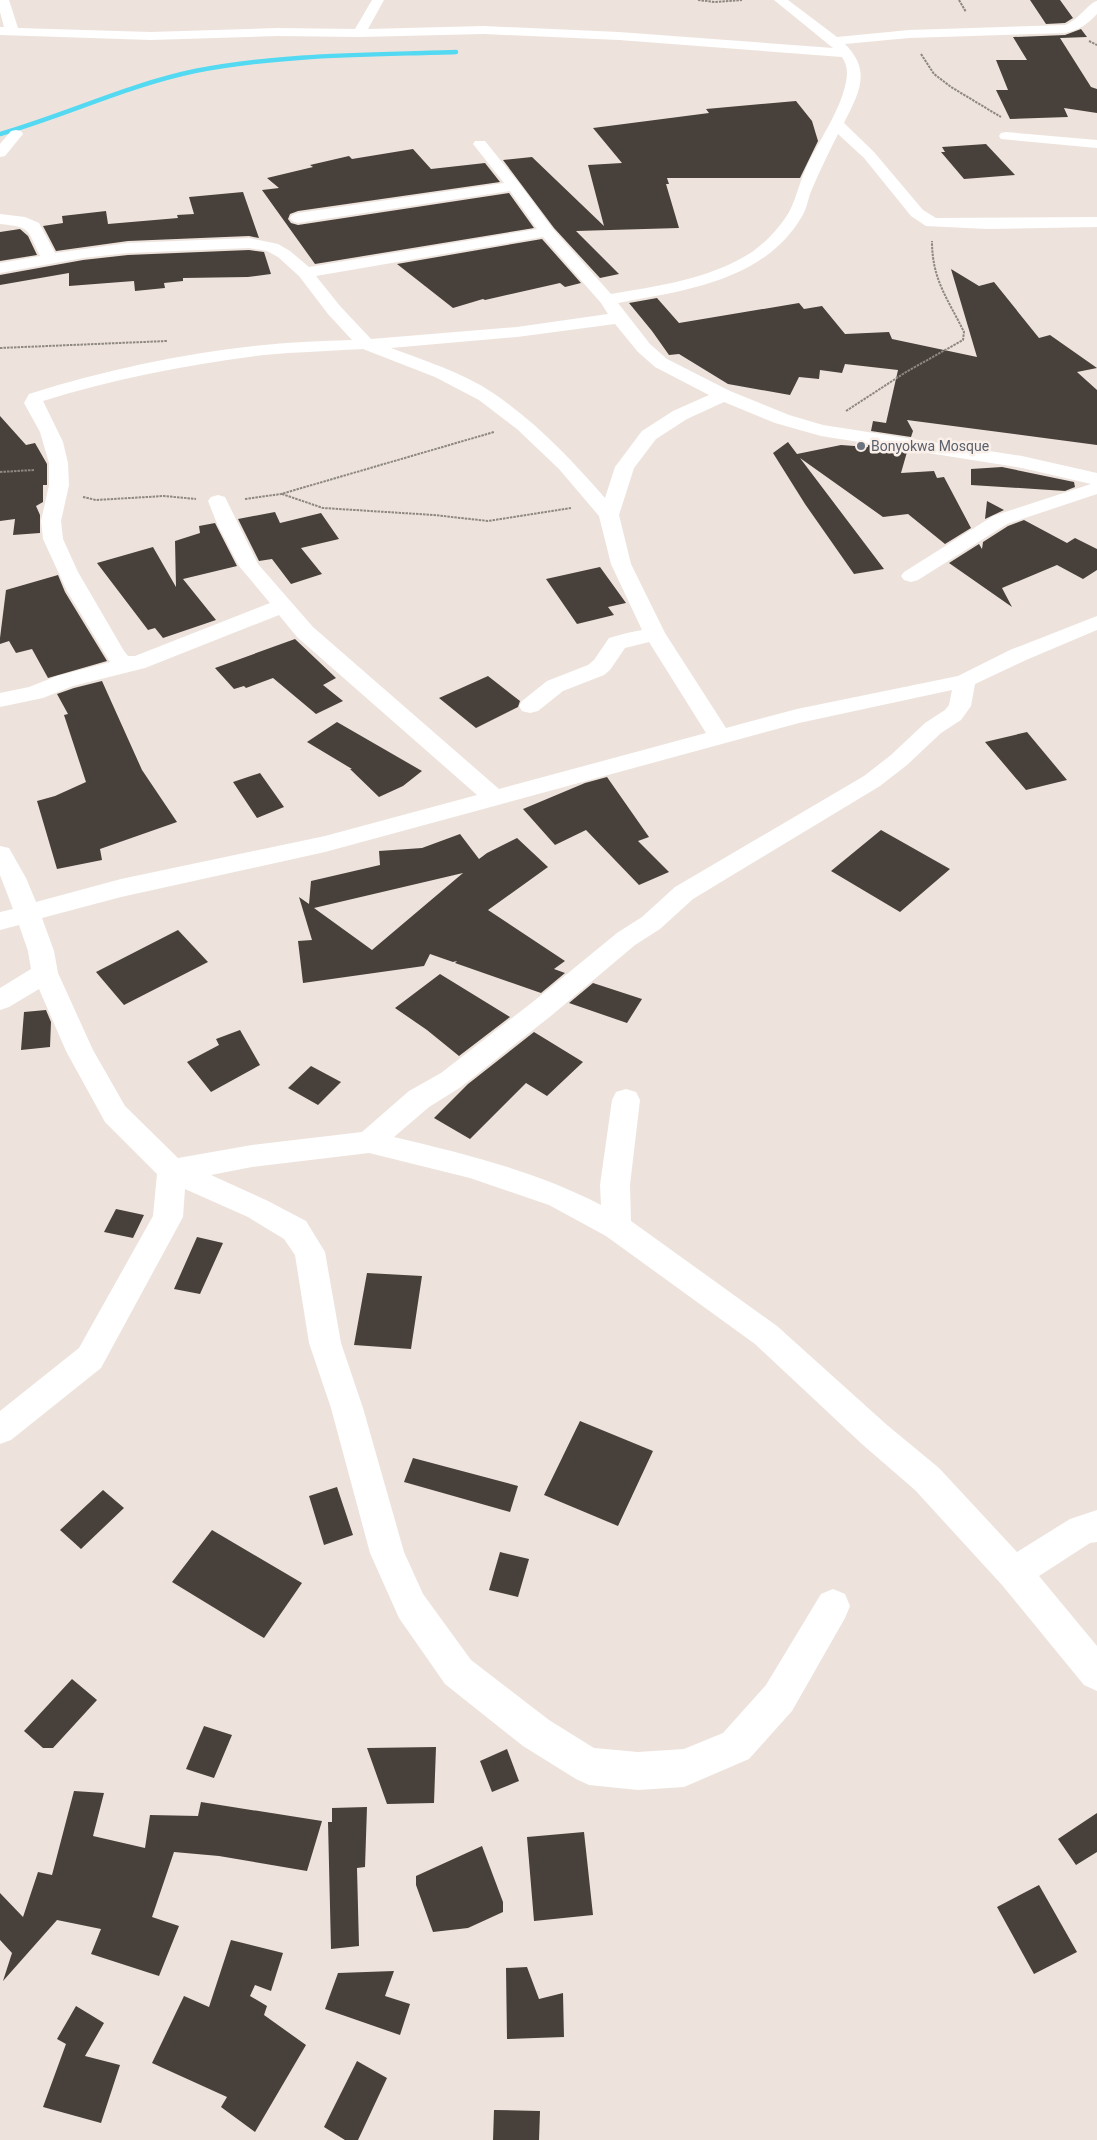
<svg xmlns="http://www.w3.org/2000/svg" width="1097" height="2140" font-family="Roboto,sans-serif">
<style>
.lines{fill:none;stroke-linecap:round;stroke-linejoin:round}
.stream{stroke:#53d9f1;stroke-width:4.5}
.building{fill:#48403a;fill-rule:evenodd}
.path{stroke:#8e8782;stroke-width:2;stroke-dasharray:2.5 1;stroke-linecap:butt}
.minor{fill:#fff;fill-rule:evenodd}
.worship-dot{fill:#6b7280;stroke:#faf0e9;stroke-width:2}
.labels{text-anchor:middle;stroke-width:5;stroke-linejoin:round;paint-order:stroke}
.far-worship-label{font-size:14px;fill:#5b616d;stroke:#faf0e9;text-anchor:start}
</style>
<rect width="100%" height="100%" fill="#ede3dc"/>
<g class="lines">
<path class="stream" d="M0,134C66,115 128,85 195,71C281,54 369,55 456,52"/>
</g>
<path class="building" d="M1030,0H1060L1073,18L1065,23L1046,24Z
M1081,29L1087,37L1060,38L1091,87L1097,89V113L1064,108L1068,117L1010,119L996,90H1008L996,60H1027L1013,37L1065,35Z
M796,101L812,121L818,141L800,178H667L669,184H666L679,228L576,231L619,274L600,278L554,228L503,160L532,157L604,226L588,165L622,163L593,128L709,113L706,109Z
M986,144L1015,175L964,179L941,152H945L942,147Z
M413,149L431,169L485,163L500,182L298,211L290,214L288,219L291,223L298,225L509,193L534,228L315,264L262,190L279,188L267,178L313,167L310,165L349,156L352,159Z
M243,192L259,238L249,236L128,241L56,251L43,226L63,223L62,216L106,211L108,224L178,218L177,215L194,214L189,197Z
M20,229L28,236L37,255L0,261V232Z
M542,239L581,283L565,287L560,283L485,300L483,299L453,308L397,264Z
M249,250L264,252L271,274L248,277L183,278V281L164,283L165,288L135,291L134,281L69,286V273L0,285V275L83,260L128,255Z
M951,269L979,286L994,282L1039,338L1050,335L1097,368L1077,372L1097,390V445L907,420L913,431L911,437L871,431L873,421L886,423L898,370L845,364L842,373L820,370L819,379L799,377L790,395L728,384L679,354L669,355L652,331L629,303L657,298L679,323L799,303L804,309L822,306L845,334L889,332L892,339L977,357Z
M0,416L26,445L35,443L47,464V485H43V502L36,506L40,515V533L13,535L15,519L0,521Z
M788,442L797,454L841,445L868,447V445L907,452L901,473L934,471L937,478L944,477L971,528L945,544L908,514L883,517L800,458L884,569L854,574L805,504L773,453Z
M1002,467L1074,482L1075,487L1065,491L971,485V469Z
M987,501L1004,510L985,519Z
M275,512L280,523L321,513L339,539L301,548L322,574L291,584L272,559L259,561L238,519Z
M1024,520L1067,543L1075,538L1097,549V570L1083,579L1057,565L1002,588L1012,607L949,563L979,544L982,549L983,542L1008,526Z
M215,523L237,566L183,579L216,620L163,638L155,628L148,630L97,563L153,547L176,587L175,541L200,533L199,526Z
M600,567L626,603L608,607L614,615L577,624L546,579Z
M58,575L65,592L107,661L48,678L32,649L16,653L9,641L0,644V638L6,590Z
M295,639L336,678L323,685L343,701L316,714L273,678L246,688L244,686L234,689L215,668Z
M488,676L520,701L518,707L476,728L439,698Z
M102,681L142,770L177,822L100,849L102,860L57,869L37,801L55,796L86,782L64,715L68,714L57,694L74,688Z
M337,722L422,771L403,786L379,797L350,769H352L307,742Z
M1027,732L1067,780L1026,790L985,742Z
M260,773L284,807L257,818L233,782Z
M607,777L649,837L638,841L669,872L639,885L586,830L555,845L523,809L585,783Z
M881,830L950,869L900,912L831,871Z
M460,834L479,859L487,853L517,838L548,867L488,910L565,961L554,969L565,973L541,993L455,963L457,961L453,962L430,954L424,966L303,983L298,941L312,940L299,897L309,904L311,881L380,865L379,851L422,848ZM463,873L372,950L314,908Z
M178,930L208,962L124,1005L96,972Z
M440,974L510,1017L459,1056L427,1030L395,1008Z
M593,983L642,999L627,1023L569,1003Z
M46,1010L51,1022L50,1047L21,1050L24,1012Z
M240,1030L260,1065L211,1092L187,1062L219,1045L216,1039Z
M534,1032L583,1062L547,1096L526,1083L470,1139L434,1118L468,1084Z
M311,1066L341,1082L318,1105L288,1088Z
M116,1209L144,1215L133,1238L104,1232Z
M197,1237L223,1243L200,1294L174,1289Z
M367,1273L422,1276L411,1349L354,1345Z
M580,1421L653,1451L618,1526L544,1495Z
M413,1458L518,1486L510,1512L404,1482Z
M337,1487L353,1535L324,1545L309,1496Z
M103,1490L124,1508L81,1549L60,1530Z
M212,1530L302,1583L264,1638L172,1582Z
M500,1552L529,1559L518,1597L489,1590Z
M72,1679L97,1700L53,1748H43L24,1731Z
M204,1726L232,1735L214,1778L186,1769Z
M436,1747L434,1803L387,1804L367,1748Z
M507,1749L519,1781L492,1792L480,1761Z
M74,1791L104,1793L93,1836L145,1848L150,1815L198,1816L201,1802L322,1821L307,1871L219,1856L174,1852L152,1917L179,1926L159,1976L91,1954L101,1929L57,1920L3,1981L12,1953L0,1940V1893L23,1917L38,1872L52,1875Z
M367,1807L365,1867L357,1868L359,1946L331,1949L328,1822H332V1808Z
M1097,1813V1852L1076,1865L1058,1839Z
M584,1832L593,1915L534,1921L527,1837Z
M482,1846L503,1902V1912L468,1928L433,1932L416,1885V1876Z
M1039,1885L1077,1952L1034,1974L997,1907Z
M231,1940L283,1953L271,1991L255,1985L250,1996L267,2006L264,2015L306,2045L255,2132L221,2107L227,2097L152,2063L184,1996L209,2007Z
M527,1967L539,1999L563,1993L564,2037L507,2039L506,1968Z
M394,1971L385,1996L410,2004L400,2035L325,2009L338,1973Z
M76,2006L104,2023L85,2056L120,2065L101,2123L43,2107L66,2044L57,2039Z
M357,2061L387,2078L358,2140H345L324,2127Z
M494,2110L540,2111L539,2140H493Z"/>
<g class="lines">
<path class="path" d="M698,0L715,2L742,0
M959,0L966,12
M1089,41L1097,45
M921,54L934,74L951,87L1001,117
M0,348L167,341
M846,411L906,372L963,340L964,332C948,299 932,280 932,241
M0,472L34,470
M282,494L323,508L434,515L488,521L571,508
M83,497L96,500L164,496L196,499
M245,499L281,494L494,432"/>
<path class="minor" d="M0,0H9L18,28L151,32L277,28L355,29L372,0H384L368,29L484,26L619,32L833,48L774,0H788L837,37L909,30L1065,25C1079,20 1088,3 1097,1V14C1088,24 1079,30 1065,33L909,38L845,44C872,71 859,93 844,123L874,152L923,210L936,218L1097,217V227L987,229L926,226L911,216L864,158L838,134C829,152 820,170 812,189C808,198 807,209 801,218C763,281 684,291 618,303L650,344L667,359L730,391L789,415L823,425L1022,456L1097,473V494L1007,524L918,580L911,582L904,580L901,576L904,572L993,516L1091,484L1022,468L821,436L775,423L724,402L687,419L656,439L634,468L619,515L631,564L665,633L726,728L797,709L958,676L1010,650L1097,616V630L1026,660L975,684L971,706L961,720L941,733L907,765L880,786L693,899L660,929L635,945L552,1015L461,1087L429,1107L394,1137C465,1154 536,1171 601,1205L600,1185L612,1100L616,1092L626,1089L636,1092L640,1100L630,1185L631,1221L777,1326L887,1425L939,1468L1017,1552L1070,1519L1097,1510V1542L1090,1543L1039,1576L1097,1646V1691L1084,1685L1002,1585L915,1490L863,1445L755,1344L606,1236L549,1205L470,1178L369,1153L252,1167L211,1175L268,1201L306,1221L325,1252L341,1343L363,1408L404,1552L423,1594L471,1660L549,1720L594,1748L638,1752L684,1749L723,1733L766,1685L821,1594L833,1589L845,1594L850,1606L845,1618L792,1711L749,1759L684,1787L638,1790L589,1785L576,1779L523,1746L445,1684L399,1618L370,1553L331,1408L309,1343L295,1255L284,1239L248,1217L185,1189L183,1217L101,1368L11,1440L0,1444V1411L79,1348L153,1216L157,1174L105,1122L66,1051L39,989L9,1007L0,1010V988L31,969L28,951L19,925L0,930V912L13,909L0,875V846L9,848L26,878L36,902L121,879L325,836L477,795L297,637L279,615L145,668L73,686L43,698L0,707V693L29,687L57,676L110,662L67,591L43,539L41,521L49,485V463L40,432L24,403L29,394C105,370 185,353 264,345C293,342 323,341 352,340L328,314L299,276L278,257L267,251L249,248L128,253L83,258L0,273V263L40,256C27,229 31,227 0,224V214L25,217L39,223L55,253L128,243L249,238L278,244L290,251L309,267L537,229L510,191L298,223L292,221L290,218L292,215L298,213L504,183L473,144L475,141H485L519,183L553,229L611,294C659,286 710,279 752,252C765,243 777,230 786,217C795,204 799,183 806,168C819,140 840,112 846,82C848,72 847,64 842,57L619,40L484,34L359,37L277,36L151,40L0,35V27H4L0,12ZM543,237L601,303L608,314L517,327L371,339L340,306L316,276ZM615,324L638,352L655,367L709,395L673,411L642,431L615,467L605,498C571,459 536,422 493,393C462,372 425,361 391,348L517,337ZM363,349L435,377L479,400L517,429L559,469L599,516L611,564L642,630L627,633L609,638L594,660L588,665L547,681L522,701L519,706L522,711L530,713L538,711L563,691L604,675L610,670L625,648L649,642L706,733L499,789L313,627L258,564L225,497L218,495L211,497L208,501L218,526L239,566L270,603L135,656H128L124,651L78,572L63,539L61,521L69,485L68,463L63,442L43,401C114,379 189,364 264,355C296,352 330,351 363,349ZM952,690L949,705L945,710L925,723L891,755L864,776L675,887L642,917L617,933L534,1001L441,1073L409,1091L362,1132L252,1145L178,1158L125,1106L93,1050L58,973L54,951L42,918L121,897L325,852L799,723Z
M16,130L21,131L23,134L5,156L0,157V144L11,131Z
M1006,132L1097,140V148L1001,139L999,136L1001,133Z"/>
</g>
<circle class="worship-dot" cx="861" cy="446" r="5"/>
<g class="labels">
<g class="far-worship-label">
<text x="871" y="451">Bonyokwa Mosque</text>
</g>
</g>
</svg>
